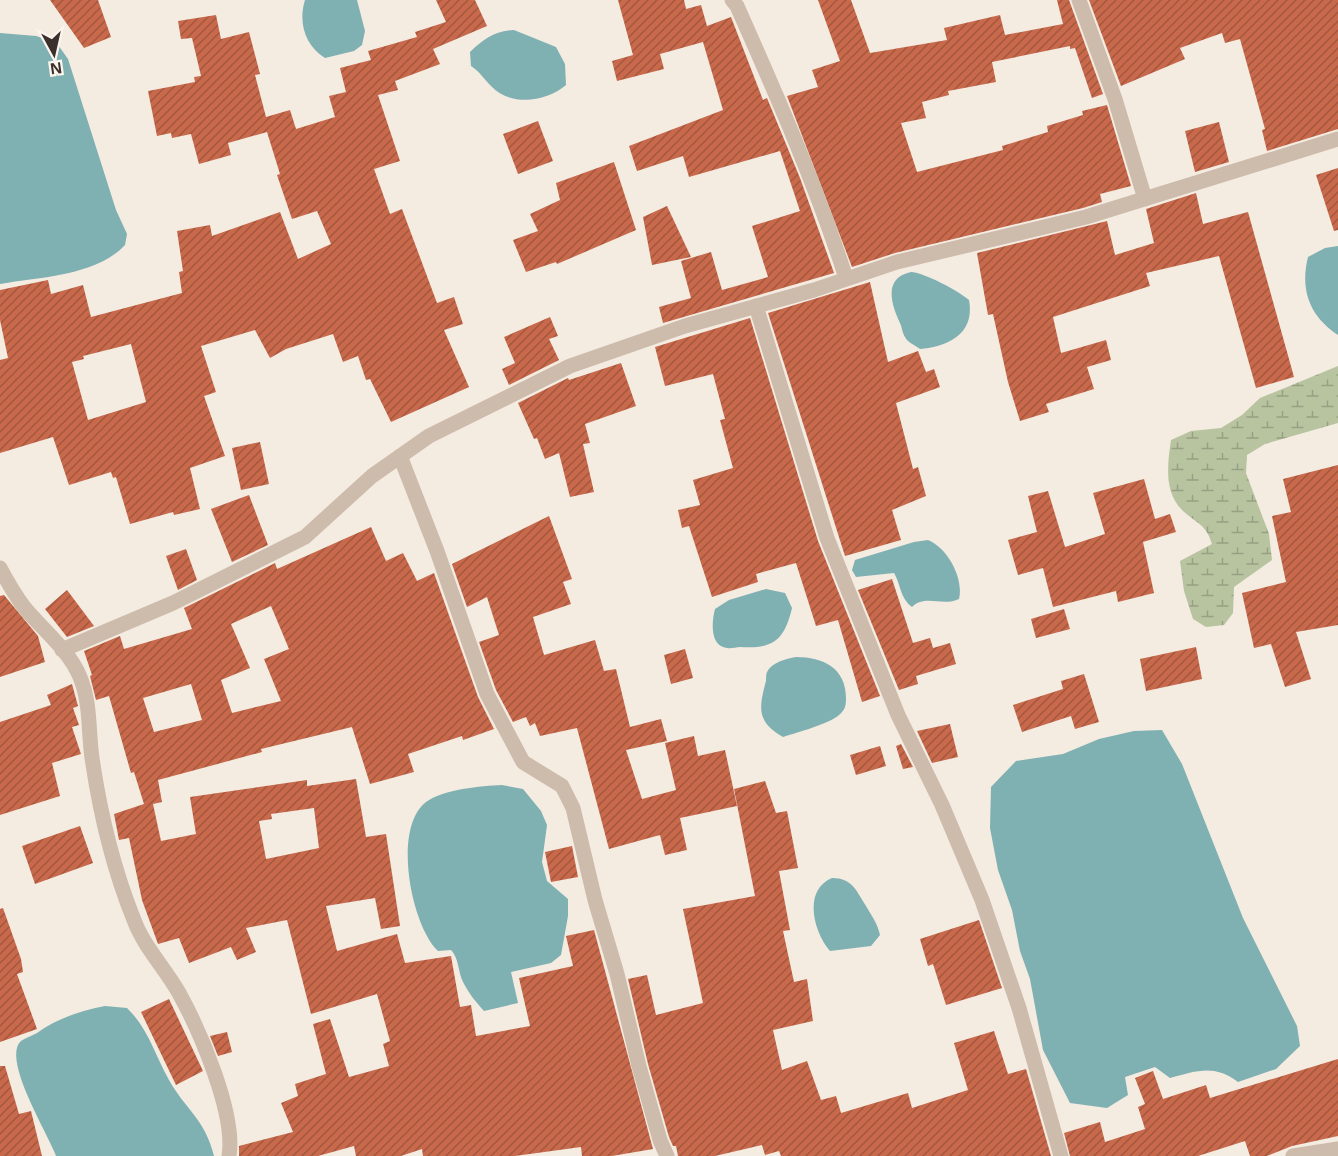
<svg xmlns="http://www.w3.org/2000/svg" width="1338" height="1156" font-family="Helvetica,sans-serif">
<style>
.wetland{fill:url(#wetland-marsh)}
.water{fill:#7fb0b2}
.building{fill:url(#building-hatch);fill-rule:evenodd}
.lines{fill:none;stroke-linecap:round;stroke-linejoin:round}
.minor{stroke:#cdbbac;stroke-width:15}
</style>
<defs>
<pattern id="wetland-marsh" width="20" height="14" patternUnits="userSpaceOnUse" patternTransform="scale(1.5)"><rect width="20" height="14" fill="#b8c4a0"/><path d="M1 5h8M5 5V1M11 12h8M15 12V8" fill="none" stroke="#97a083"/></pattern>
<pattern id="building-hatch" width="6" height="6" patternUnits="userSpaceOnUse" patternTransform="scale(1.5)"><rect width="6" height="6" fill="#c8694b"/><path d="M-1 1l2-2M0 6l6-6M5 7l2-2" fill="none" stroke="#a4573f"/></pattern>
</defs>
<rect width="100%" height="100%" fill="#f4ebe1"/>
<path class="wetland" d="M1338,366V423L1265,444L1247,455L1246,473L1269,534L1272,560L1234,587L1233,613L1224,625L1206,627L1193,619L1184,591L1180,561L1212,544C1207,528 1202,526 1189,516C1163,497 1167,468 1171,440L1191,431L1221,428L1242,415L1260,398Z"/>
<path class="water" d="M305,0H357L365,31L362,45L354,51L325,58C305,46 298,22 305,0Z
M514,30L556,47L565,64L566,85C546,102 511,107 491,86C483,78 480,72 471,66L470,52C484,39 494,31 514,30Z
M0,33L36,36L56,42L68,59L116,210L127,234L125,245C96,276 39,277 0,284Z
M1338,246V335C1309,316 1300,289 1308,257L1325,248Z
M911,272C925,273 957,290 969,300C975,333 950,346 920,349C915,345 907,342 905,337C902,332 902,327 900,323C891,304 883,278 911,272Z
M928,540C948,548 964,579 959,599C943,607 925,594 912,607C900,598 901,585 894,573L856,577L852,570L855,560L914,542Z
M766,589L785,593L792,608C784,641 773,649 740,647C736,647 731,649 727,648C709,646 712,620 715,609L729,600Z
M796,657C823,657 846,668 846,698C846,706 845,710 839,715C829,724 798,732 783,737C756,722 759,707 766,681C766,678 766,674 767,672C772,662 786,659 796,657Z
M1162,730L1182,764L1243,918L1297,1026L1300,1046L1276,1069L1238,1082C1214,1064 1197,1071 1170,1078L1155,1067L1125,1077L1128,1095L1107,1108L1070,1103L1043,1050L1030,979L1020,951L1012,910L998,870L990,828L991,787L1016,761L1063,754L1099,739L1134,731Z
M502,785L523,789L541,811L547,825L542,862L547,881L568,899V916L561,955L551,963L511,972L518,1003L484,1011C476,1002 469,994 463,982C458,972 459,958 451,950L438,951C411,925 392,828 426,802C444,789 481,786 502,785Z
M832,878C852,878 856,890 866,906C872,917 877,922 880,935L871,946L830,951C813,931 803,890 832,878Z
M105,1006L127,1008C148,1028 155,1055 169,1080C185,1109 205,1119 214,1156H56C49,1135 1,1059 21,1041C25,1038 32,1036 37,1033C58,1018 80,1011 105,1006Z"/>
<path class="building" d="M50,0H98L111,37L84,48Z
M436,0H475L487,26L433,49L440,64L395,81L398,90L378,95L400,161L374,169L390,214L402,209L437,303L454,297L463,324L444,330L469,387L391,422L370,379L366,380L358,356L343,362L333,334L286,349L270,358L255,330L201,346L216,392L204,396L225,456L190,468L200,509L174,515L173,512L130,524L116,477L113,478L111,472L69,485L53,437L0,453V360L8,358L0,320V290L48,280L51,294L83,285L91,317L182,293L179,272L183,271L177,231L210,225L212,236L280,212L298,259L331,244L317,211L292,219L277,175L280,174L267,132L228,143L231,155L199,164L191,134L172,138L171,133L157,136L148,91L195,82L194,77L201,76L192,38L181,39L178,21L216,15L221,39L249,32L260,74L255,75L266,117L290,110L296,129L335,117L329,96L346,92L340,68L371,60L368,51L417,37L415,32L446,22ZM131,344L146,402L88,420L72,362L84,359L83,356Z
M618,0H684L686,9L701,5L707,26L731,17L763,100L767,98L800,178L834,273L663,323L659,307L691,298L681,261L711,252L722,290L768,277L752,226L800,211L780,151L689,177L683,156L637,171L629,146L723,110L703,42L660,54L664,69L617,81L612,61L633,55Z
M818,0H851L870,53L947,40L944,28L1000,15L1005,35L1063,24L1057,0H1069L1103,94L1092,98L1075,48L1070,49V46L992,62L996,82L948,91L949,95L922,102L926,118L901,123L917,172L1003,150L1002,146L1048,132L1047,126L1083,115L1082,111L1107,105L1131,186L1100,194L1102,202L1083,208L895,253L852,267L787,96L818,87L812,70L840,61Z
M1089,0H1338V129L1267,151L1262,130L1265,129L1240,39L1225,43L1222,33L1180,48L1185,59L1121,86Z
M538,121L553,161L518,174L503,134Z
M1219,122L1229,162L1195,172L1185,131Z
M614,162L636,230L557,264L556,262L526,272L513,240L538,231L530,214L560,200L556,183Z
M1338,168V230L1334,231L1316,175Z
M1196,193L1203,224L1248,212L1294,377L1256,388L1219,256L1146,273L1150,286L1053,317L1061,353L1106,340L1111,360L1087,367L1094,389L1046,404L1049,412L1020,421L1008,382L993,314L988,315L977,253L1107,221L1115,255L1154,243L1146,209Z
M667,206L691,257L652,265L643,217Z
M870,282L888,362L918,351L926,372L934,369L940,387L896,403L913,469L918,467L926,496L892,510L901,540L845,556L768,313Z
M550,317L558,336L549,339L559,360L509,385L502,369L515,363L504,337Z
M750,318L818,541L880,696L862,702L838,620L816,626L796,563L756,574L758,582L712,597L689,526L682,528L678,510L700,505L693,480L733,468L720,420L725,419L713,374L665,386L655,347Z
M621,363L636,406L585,424L590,443L583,444L594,492L570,497L559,453L545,459L537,438L534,439L518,403L568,378L569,380Z
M260,442L269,484L241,490L232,448Z
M1338,465V625L1296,632L1311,679L1285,687L1271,644L1254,648L1242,593L1286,582L1272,516L1291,512L1283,479Z
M1144,479L1155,519L1170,514L1176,532L1143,542L1154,593L1118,602L1116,591L1053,607L1043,568L1018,575L1008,540L1037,532L1028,496L1048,491L1065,547L1105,534L1093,493Z
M249,495L268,545L232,562L211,509Z
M549,516L572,579L563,582L571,604L533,617L544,655L595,640L604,671L616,669L630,727L661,719L667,741L626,750L642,799L676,790L665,743L694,736L698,756L725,750L737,806L680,818L687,850L665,855L660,835L609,849L577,728L540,736L535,723L530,726L526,717L513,722L496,690L479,642L499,635L487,597L467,607L452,564Z
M371,527L386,561L403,553L417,581L434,573L478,697L494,729L463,740L462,736L408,754L414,772L370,784L352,727L261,749L262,752L158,780L162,802L153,804L161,841L196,834L190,797L307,780V786L356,779L366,837L386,834L400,926L381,929L375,898L326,906L337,951L397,934L405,963L451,956L460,1007L471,1005L476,1036L530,1026L519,978L573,966L566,936L594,930L653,1149L612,1156H582L581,1147L515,1156H423L422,1149L401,1156H356L354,1146L318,1156H239V1146L293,1132L281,1103L298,1096L295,1084L326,1074L313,1024L330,1019L349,1077L389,1066L383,1044L390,1041L377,994L311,1014L287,920L246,928L256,952L237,960L231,947L189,963L179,938L158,944L142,900L129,838L119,840L114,814L144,804L134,772L131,773L109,696L96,700L90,676L92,675L84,651L120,636L124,649L192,629L184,608L275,563L277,569ZM271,606L289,649L264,659L281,701L232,713L221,680L250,668L231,624ZM191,684L202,720L154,732L143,698ZM314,808L319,848L266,859L259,821L272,819L271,814Z
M186,549L197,580L178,590L166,556Z
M892,579L913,643L930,638L933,648L950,643L956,664L916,676L918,684L899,690L858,590Z
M67,590L94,626L67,637L45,609Z
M4,595L38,636L45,662L0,677V596Z
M1064,609L1070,629L1036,638L1031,619Z
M1196,647L1202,679L1146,691L1140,659Z
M685,649L693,678L671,684L664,655Z
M1084,674L1099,722L1075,729L1071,716L1022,732L1013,705L1063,689L1061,681Z
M72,684L78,706L73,708L79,725L72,727L81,754L52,763L60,796L0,815V722L51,705L47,695Z
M950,724L958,757L932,763L917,731Z
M901,744L913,767L903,769L896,746Z
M880,746L886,766L856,775L850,755Z
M765,781L776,813L787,811L798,868L779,871L790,930L783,931L794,982L807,979L813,1021L773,1030L782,1070L807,1061L821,1100L836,1096L841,1113L908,1093L912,1108L968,1090L954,1043L994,1031L1008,1074L1026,1069L1051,1156H781L779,1151L765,1155L762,1145L715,1156H678L676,1146H673L669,1137L648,1064L628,979L647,975L656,1015L703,1003L683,909L755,896L734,789Z
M80,826L93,863L35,884L22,846Z
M572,846L578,877L551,882L545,852Z
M3,908L21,959L23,972L17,974L37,1029L0,1042V909Z
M979,920L1002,988L946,1005L933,964L928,966L920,939Z
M169,999L203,1071L176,1085L141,1012Z
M227,1032L232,1052L218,1056L210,1036Z
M1338,1059V1136L1292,1146L1267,1156H1250L1245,1141L1198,1156H1070L1064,1133L1100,1122L1105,1142L1145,1129L1138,1107L1145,1104L1135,1078L1153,1071L1163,1099L1206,1085L1210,1098Z
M0,1066H5L19,1114L31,1111L42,1156H0Z"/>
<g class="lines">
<path class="minor" d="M732,0L737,6C777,96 816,185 846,278
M1079,0L1115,99L1145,199
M756,306L827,538L898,715L942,805L982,900L1019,1008L1061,1156
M400,456L437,551L487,694L523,762L562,786L573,808L595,900L617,974L639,1066L660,1140L667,1156
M0,568C7,581 15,595 24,607C42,629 69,650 80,677C91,704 88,730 92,758C100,813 113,868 134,920C144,947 165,968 179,993C200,1031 236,1114 229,1156
M62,650L173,603L305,537L372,476L429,436L570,366L685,326L814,290L897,262L1086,217L1338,139
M1293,1156L1338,1149"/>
</g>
<g transform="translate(54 54) rotate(172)" stroke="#fbf5ee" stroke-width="4.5" paint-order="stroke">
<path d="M0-4.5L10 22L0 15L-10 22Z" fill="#3b302b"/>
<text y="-9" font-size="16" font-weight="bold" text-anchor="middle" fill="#3b302b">N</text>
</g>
</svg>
